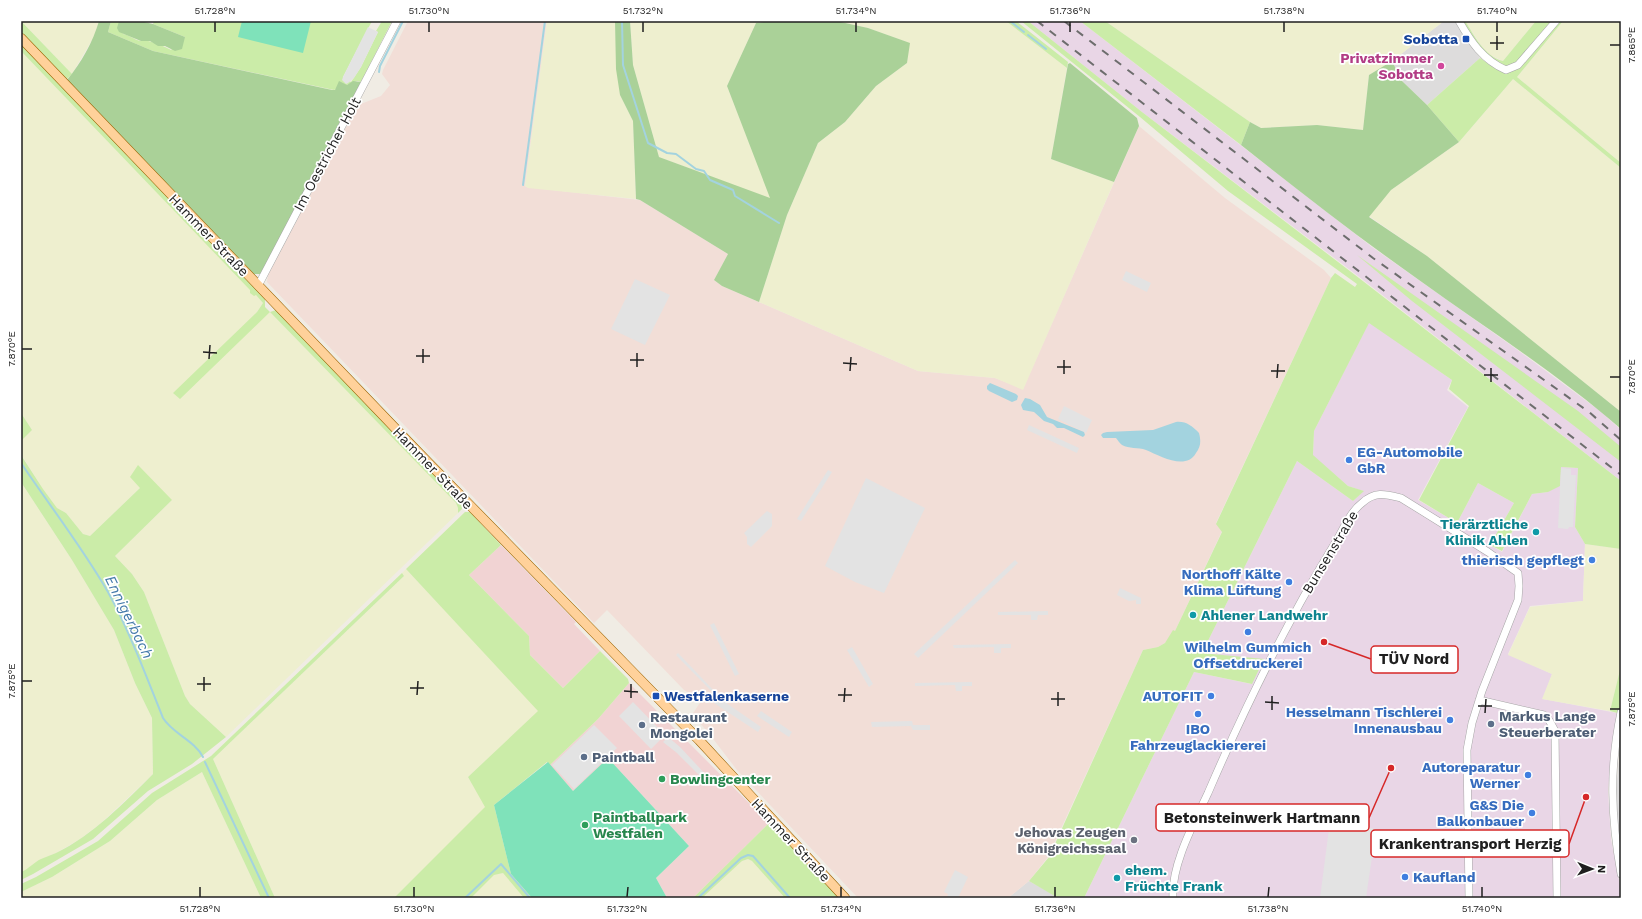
<svg xmlns="http://www.w3.org/2000/svg" width="1642" height="919" font-family="'Work Sans',sans-serif">
<style>
.residential{fill:#dddcdc}
.commercial{fill:#f1d3d3}
.industrial{fill:#e9d6e6}
.military{fill:#f2ded7}
.farmland{fill:#eeefcf}
.grass{fill:#cbeca8}
.forest{fill:#aad198}
.pitch{fill:#7fe2ba}
.parking{fill:#e3e3e3}
.water{fill:#a3d3df}
.lines{fill:none;stroke-linecap:round;stroke-linejoin:round}
.stream{stroke:#a3d3df;stroke-width:2}
.minor-casing{stroke:#a6a6a6;stroke-width:8}
.major-casing{stroke:#996300;stroke-width:10}
.minor{stroke:#fff;stroke-width:7}
.major{stroke:#ffd19a;stroke-width:9}
.rail{stroke:#6d6d6d;stroke-width:2;stroke-dasharray:8 8;stroke-linecap:butt}
.ticks{fill:none;stroke:#1f1f1f;stroke-width:1.5}
.transit-dot{fill:#1a4fb4;stroke:#fff;stroke-width:1.5}
.hotel-dot{fill:#d1479c;stroke:#fff;stroke-width:1.5}
.shop-dot{fill:#3f7fe0;stroke:#fff;stroke-width:1.5}
.culture-dot{fill:#0f9aa8;stroke:#fff;stroke-width:1.5}
.service-dot{fill:#5c6f8a;stroke:#fff;stroke-width:1.5}
.leisure-dot{fill:#2e9e5b;stroke:#fff;stroke-width:1.5}
.worship-dot{fill:#6b7280;stroke:#fff;stroke-width:1.5}
.labels{text-anchor:middle;stroke-width:3.5;stroke-linejoin:round;paint-order:stroke}
.transit-label{font-size:14px;font-weight:bold;fill:#164399;stroke:#fff;text-anchor:end}
.hotel-label{font-size:14px;font-weight:bold;fill:#b23c85;stroke:#fff;text-anchor:end}
.street-label{font-size:14px;fill:#1f1f1f;stroke:#fff}
.shop-label{font-size:14px;font-weight:bold;fill:#366cbe;stroke:#fff;text-anchor:end}
.culture-label{font-size:14px;font-weight:bold;fill:#0d838f;stroke:#fff;text-anchor:start}
.service-label{font-size:14px;font-weight:bold;fill:#4e5e75;stroke:#fff;text-anchor:start}
.leisure-label{font-size:14px;font-weight:bold;fill:#27864d;stroke:#fff;text-anchor:start}
.worship-label{font-size:14px;font-weight:bold;fill:#5b616d;stroke:#fff;text-anchor:end}
.water-label{font-size:15px;font-style:italic;fill:#447aaa;stroke:#fff}
.leader{fill:none;stroke:#d62828;stroke-width:1.5}
.callout-dot{fill:#d62828;stroke:#fff;stroke-width:1.5}
.callout{fill:#fff;stroke:#d62828;stroke-width:1.5}
.callout-label{font-size:15px;text-anchor:middle;font-weight:bold;fill:#1f1f1f}
.neatline{fill:none;stroke:#1f1f1f;stroke-width:1.5}
.ticks-label{font-size:10px;text-anchor:middle;fill:#1f1f1f}
</style>
<rect width="100%" height="100%" fill="#f0ece4"/>
<path class="residential" d="M1444,21H1456L1465,36L1480,58L1427,105L1402,81L1392,61Z
M1621,737V850L1617,814L1616,791Z
M1029,881L1058,897V898H1008Z"/>
<path class="commercial" d="M501,545L576,622L574,624L600,651L563,688L530,655L529,636L469,575Z
M629,683L769,823L693,898H667L656,878L689,846L608,758L573,791L550,765L598,719Z"/>
<path class="industrial" d="M1028,21H1080L1372,247L1512,346L1600,411L1621,430V481L1358,276L1142,112Z
M1369,322L1452,380L1447,390L1468,407L1418,500L1457,523L1478,483L1514,503L1490,545L1502,552L1532,494L1548,492L1561,467L1578,468L1575,527L1585,544L1583,601L1530,606L1508,654L1552,674L1543,699L1617,713L1610,766L1608,791L1611,839L1621,891V898H1084L1194,672L1251,684L1264,660L1202,653L1297,461L1353,501L1363,491L1348,486L1313,456L1314,431Z"/>
<path class="military" d="M408,21H547L525,185L526,187L640,200L728,254L714,280L722,286L918,371L995,378L1023,389L1139,126L1225,198L1324,270L1331,278L1216,523L1222,531L1175,631L1165,643L1158,647L1143,650L1048,857L1029,881L1008,898H986L985,896L983,898H858L737,770L707,731L692,715L701,701L684,690L607,610L594,623L267,282L268,275L355,110L361,104L381,96L390,85L382,74L383,70Z"/>
<path class="farmland" d="M21,21H99L95,35L72,74Z
M547,21H615L620,95L633,121L636,199L528,188L525,186Z
M630,21H773L756,23L727,86L771,199L659,157L633,65Z
M836,21H1006L1067,68L1051,159L1114,182L1023,390L995,378L918,371L759,302L787,215L818,143L845,122L876,86L907,63L909,43L868,28Z
M1105,21H1444L1392,61L1369,75L1363,130L1317,125L1261,128L1250,122Z
M1465,21H1536L1503,61L1490,55L1483,48Z
M1563,21H1621V163L1517,77Z
M21,51L256,295L263,303L257,312L262,319L270,312L387,431L456,503L458,508V513L226,737L190,704L185,696L144,592L132,574L115,556L172,500L140,488L90,536L83,534L66,513L57,508L43,489L21,454V441L32,430L21,413Z
M1513,79L1621,168V412L1427,256L1369,216L1391,190L1459,142Z
M21,482L72,560L114,630L135,683L152,718L153,774L101,823L80,839L56,853L40,860L29,869L21,872Z
M1585,544L1621,549V666L1610,711L1542,699L1552,674L1508,655L1530,607L1583,601Z
M406,569L539,711L468,777L486,807L394,898H275L213,759L404,576L402,573Z
M202,772L261,898H21V892L52,877L110,841L157,800Z
M748,859L752,861L785,898H702L742,861Z
M503,873L524,898H471L494,875Z"/>
<path class="grass" d="M21,21L72,74L66,80L21,33Z
M111,21H119L123,34C130,35 134,40 141,41C143,41 145,41 147,41C152,41 168,48 171,50L185,37L153,24L154,21H372L343,77L351,82L361,67L378,32L376,31L382,21H392L361,82L357,81L334,90L153,51L108,32Z
M1006,21H1016L1068,62L1067,68Z
M1021,21H1028L1142,112L1359,278L1621,481V549L1585,544L1575,527L1578,468L1561,467L1560,486L1548,492L1532,494L1502,551L1490,545L1514,503L1478,483L1457,523L1419,500L1469,406L1449,389L1452,380L1369,323L1314,431L1313,455L1348,486L1364,491L1353,501L1297,461L1202,653L1264,659L1252,684L1194,672L1084,898H1058L1029,881L1049,857L1143,650L1158,647L1165,643L1173,630L1175,631L1222,532L1216,524L1331,278L1335,273L1355,287L1357,284L1228,191L1140,117Z
M1080,21H1105L1250,122L1241,145Z
M1461,21H1465C1475,36 1484,56 1503,61L1536,21H1554L1517,63L1505,66L1487,57Z
M1559,21H1563L1517,77L1621,163V168L1513,79L1459,142L1427,105L1480,58C1492,66 1504,77 1518,68Z
M21,43L265,299V307L270,312L276,310L279,312L462,504V509L458,513V508L456,503L270,312L180,399L173,393L257,312L263,303L256,295L254,296L250,293V290L21,51Z
M1357,255L1578,411L1621,447V462L1412,301Z
M21,413L32,430L21,441Z
M21,455L43,489L57,508L66,513L83,534L90,536L140,488L130,477L138,465L172,500L115,556L132,574L144,592L185,696L190,704L226,737L192,764L148,791L93,839L33,874L21,880V872C29,869 34,862 41,859C46,857 51,855 56,853C93,835 124,803 153,774L152,718L135,683L114,630L72,560L21,482Z
M465,512H470L501,545L469,575L529,636L530,655L563,688L600,651L628,679L629,683L598,719L550,765L547,762L494,805L511,874L532,898H524L503,873L494,875L471,898H394L485,807L468,777L538,711L406,569Z
M402,573L404,576L213,759L275,898H261L202,772L157,800L110,841L52,877L21,892V884L36,877L98,841L152,793L211,756Z
M1621,666V714L1610,711Z
M769,823L840,898H785L752,861L748,859L742,861L702,898H693Z"/>
<path class="forest" d="M99,21H111L108,32L153,51L332,90H335L339,81L347,85L353,81L361,82L261,274H251L67,80C81,63 93,42 99,21Z
M119,21H140L153,24L185,37L182,49L175,51L165,46H158L150,41H141L119,32L117,28Z
M615,21H630L633,65L659,157L770,198L727,86L756,23L773,21H836L868,28L910,43L907,63L876,86L845,122L818,143L787,215L759,302L722,286L714,280L728,254L640,200L636,199L633,121L620,95L616,69Z
M1392,61L1402,81L1427,105L1459,142L1391,190L1369,217L1427,256L1621,412V429C1558,374 1487,329 1419,280C1358,237 1299,191 1241,145L1250,122L1261,128L1317,125L1363,130L1369,75Z
M1070,63L1137,118L1139,126L1114,182L1051,159L1068,64Z"/>
<path class="pitch" d="M242,21H311L303,53L238,37Z
M608,758L689,846L656,878L667,898H532L511,874L494,805L548,762L573,791Z"/>
<path class="parking" d="M368,27L378,32L361,67L354,78L348,83L346,84L342,80L343,77Z
M1126,271L1151,283L1147,292L1122,280Z
M635,279L670,295L645,345L611,329Z
M1064,406L1092,420L1086,433L1058,419Z
M1029,425L1079,448L1077,453L1027,430Z
M1561,468L1571,469V475H1576L1573,527H1569L1568,529L1558,528Z
M828,470L832,472L801,521L797,519Z
M866,478L925,508L884,593L855,582L825,566Z
M767,511L772,514V526L751,547L747,544V537L744,533Z
M1015,560L1018,563L918,658L914,654Z
M1120,588L1141,598V604H1136V600L1129,601L1117,595Z
M1048,611V615H1038L1037,620H1031V615H998V612Z
M714,623L739,674L735,676L710,625Z
M1011,644V648H1001V653H994V647L954,648L953,645Z
M852,647L873,684L869,687L847,650Z
M678,653L719,696V698L761,727L758,732L714,703L716,700V696L676,655Z
M972,682V686H962V691H956L955,685L915,686V683Z
M633,702L665,735L651,749L619,716Z
M761,711L792,732L789,737L757,716Z
M912,721L913,725H930V730H913L911,726L872,727L871,722Z
M594,725L617,748L574,789L552,765Z
M668,737L680,747L708,777L705,781L677,753L663,742Z
M1330,821L1376,829L1366,898H1320Z
M955,870L968,877L958,898H947L948,894L944,892Z"/>
<path class="water" d="M990,383L1016,394L1018,396L1017,400L1012,402L989,391L987,389V386Z
M1025,398L1030,399L1040,405L1047,417L1084,432L1085,435L1083,437L1064,428H1057L1053,424L1044,421L1034,412L1023,410L1021,405Z
M1176,422C1186,421 1192,426 1199,433C1201,441 1201,446 1196,453C1186,471 1160,456 1146,450C1138,447 1129,449 1122,445C1119,443 1118,440 1116,438H1103L1101,435L1103,433L1107,432L1153,430Z"/>
<g class="lines">
<path class="stream" d="M622,21L623,65L648,143L667,153L676,154L696,169L704,171L710,180L733,190L735,196L779,223
M1010,21L1024,32
M1028,35L1046,49
M379,72L380,66L403,21
M523,185L545,21
M21,463C50,506 82,547 108,592C130,632 146,676 163,718C173,734 194,740 203,757
M205,762L269,898
M465,898L501,864L530,898
M698,898L741,858L748,855L753,856L790,898"/>
<g class="minor-casing">
<path id="minor" d="M1459,21C1471,42 1483,60 1506,70L1518,65L1556,21
M258,286L397,21
M1479,700L1544,715L1549,720L1555,731L1557,898
M1621,712C1609,768 1611,817 1621,874
M1173,898C1171,865 1194,823 1208,793C1245,707 1286,623 1335,543C1343,530 1350,512 1362,503C1375,491 1385,494 1401,498L1488,552L1518,573L1519,586L1518,600L1482,691L1472,723L1467,750L1469,898"/>
</g>
<g class="major-casing">
<path id="major" d="M21,38L419,453L699,740L845,898"/>
</g>
<use href="#minor" class="minor"/>
<use href="#major" class="major"/>
<path class="rail" d="M1037,21L1621,475
M1064,21L1373,258L1589,412L1621,440"/>
</g>
<path class="ticks" d="M215,32V22M429,32V22M643,32V22M856,32V22M1070,32V22M1284,32V22M1497,32V22M1490,43H1504M1610,45H1620M1497,50V36M22,349H32M203,352L217,353M416,356H430M209,359L210,345M630,360H644M423,363V349M843,363L857,364M637,367V353M1057,367H1071M850,371L851,357M1271,371H1285M1064,374V360M1484,375H1498M1610,377H1620M1277,378L1278,364M1491,382V368M22,681H32M197,684H211M410,688H424M204,691V677M624,691L638,692M417,695L418,681M838,695H852M631,698V684M1051,699H1065M844,702L845,688M1265,702L1279,703M1058,706V692M1478,706H1492M1610,709H1620M1272,710V696M1485,713L1486,699M200,897V887M414,897V887M627,897L628,887M841,897V887M1055,897V887M1268,897L1269,887M1482,897V887"/>
<g class="transit-dot">
<rect x="1462" y="35" width="8" height="8" rx="2"/>
<rect x="652" y="692" width="8" height="8" rx="2"/>
</g>
<circle class="hotel-dot" cx="1441" cy="66" r="4"/>
<g class="shop-dot">
<circle cx="1349" cy="460" r="4"/>
<circle cx="1592" cy="560" r="4"/>
<circle cx="1289" cy="582" r="4"/>
<circle cx="1248" cy="632" r="4"/>
<circle cx="1211" cy="696" r="4"/>
<circle cx="1198" cy="714" r="4"/>
<circle cx="1450" cy="720" r="4"/>
<circle cx="1528" cy="775" r="4"/>
<circle cx="1532" cy="813" r="4"/>
<circle cx="1405" cy="877" r="4"/>
</g>
<g class="culture-dot">
<circle cx="1536" cy="532" r="4"/>
<circle cx="1193" cy="615" r="4"/>
<circle cx="1117" cy="878" r="4"/>
</g>
<g class="service-dot">
<circle cx="1491" cy="724" r="4"/>
<circle cx="642" cy="725" r="4"/>
<circle cx="584" cy="757" r="4"/>
</g>
<g class="leisure-dot">
<circle cx="662" cy="779" r="4"/>
<circle cx="585" cy="825" r="4"/>
</g>
<circle class="worship-dot" cx="1134" cy="840" r="4"/>
<g class="labels">
<g class="transit-label">
<text x="1458" y="44">Sobotta</text>
<text x="664" y="701" text-anchor="start">Westfalenkaserne</text>
</g>
<g class="hotel-label">
<text x="1433" y="63">Privatzimmer<tspan x="1433" dy="16">Sobotta</tspan></text>
</g>
<g class="street-label">
<text transform="translate(327 154) rotate(-62)" y="5">Im Oestricher Holt</text>
<text transform="translate(209 235) rotate(46)" y="5">Hammer Straße</text>
<text transform="translate(433 468) rotate(46)" y="5">Hammer Straße</text>
<text transform="translate(1330 552) rotate(-59)" y="5">Bunsenstraße</text>
<text transform="translate(791 840) rotate(47)" y="5">Hammer Straße</text>
</g>
<g class="shop-label">
<text x="1357" y="457" text-anchor="start">EG-Automobile<tspan x="1357" dy="16">GbR</tspan></text>
<text x="1584" y="565">thierisch gepflegt</text>
<text x="1281" y="579">Northoff Kälte<tspan x="1281" dy="16">Klima Lüftung</tspan></text>
<text x="1248" y="652" text-anchor="middle">Wilhelm Gummich<tspan x="1248" dy="16">Offsetdruckerei</tspan></text>
<text x="1203" y="701">AUTOFIT</text>
<text x="1442" y="717">Hesselmann Tischlerei<tspan x="1442" dy="16">Innenausbau</tspan></text>
<text x="1198" y="734" text-anchor="middle">IBO<tspan x="1198" dy="16">Fahrzeuglackiererei</tspan></text>
<text x="1520" y="772">Autoreparatur<tspan x="1520" dy="16">Werner</tspan></text>
<text x="1524" y="810">G&amp;S Die<tspan x="1524" dy="16">Balkonbauer</tspan></text>
<text x="1413" y="882" text-anchor="start">Kaufland</text>
</g>
<g class="culture-label">
<text x="1528" y="529" text-anchor="end">Tierärztliche<tspan x="1528" dy="16">Klinik Ahlen</tspan></text>
<text x="1201" y="620">Ahlener Landwehr</text>
<text x="1125" y="875">ehem.<tspan x="1125" dy="16">Früchte Frank</tspan></text>
</g>
<g class="service-label">
<text x="1499" y="721">Markus Lange<tspan x="1499" dy="16">Steuerberater</tspan></text>
<text x="650" y="722">Restaurant<tspan x="650" dy="16">Mongolei</tspan></text>
<text x="592" y="762">Paintball</text>
</g>
<g class="leisure-label">
<text x="670" y="784">Bowlingcenter</text>
<text x="593" y="822">Paintballpark<tspan x="593" dy="16">Westfalen</tspan></text>
</g>
<g class="worship-label">
<text x="1126" y="837">Jehovas Zeugen<tspan x="1126" dy="16">Königreichssaal</tspan></text>
</g>
<g class="water-label">
<text transform="translate(129 617) rotate(64)" y="5">Ennigerbach</text>
</g>
</g>
<path class="leader" d="M1324 642L1371 659M1391 768L1369 818M1586 797L1569 844"/>
<g class="callout-dot">
<circle cx="1324" cy="642" r="4"/>
<circle cx="1391" cy="768" r="4"/>
<circle cx="1586" cy="797" r="4"/>
</g>
<g class="callout">
<rect x="1371" y="646" width="87" height="27" rx="4"/>
<rect x="1156" y="804" width="213" height="27" rx="4"/>
<rect x="1371" y="830" width="198" height="27" rx="4"/>
</g>
<g class="callout-label">
<text x="1414" y="664">TÜV Nord</text>
<text x="1262" y="823">Betonsteinwerk Hartmann</text>
<text x="1470" y="849">Krankentransport Herzig</text>
</g>
<rect width="1642" height="919" fill="none" stroke="#ffffff" stroke-width="44"/>
<g transform="translate(1592 869) rotate(91)" stroke="#ffffff" stroke-width="3" paint-order="stroke">
<path d="M0-3L7 15L0 10L-7 15Z" fill="#1f1f1f"/>
<text y="-6" font-size="11" font-weight="bold" text-anchor="middle" fill="#1f1f1f">N</text>
</g>
<rect x="22" y="22" width="1598" height="875" class="neatline"/>
<g class="ticks-label">
<text x="215" y="14">51.728°N</text>
<text x="429" y="14">51.730°N</text>
<text x="643" y="14">51.732°N</text>
<text x="856" y="14">51.734°N</text>
<text x="1070" y="14">51.736°N</text>
<text x="1284" y="14">51.738°N</text>
<text x="1497" y="14">51.740°N</text>
<text transform="translate(1631 45) rotate(-90)" y="4">7.865°E</text>
<text transform="translate(11 349) rotate(-90)" y="4">7.870°E</text>
<text transform="translate(1631 377) rotate(-90)" y="4">7.870°E</text>
<text transform="translate(11 681) rotate(-90)" y="4">7.875°E</text>
<text transform="translate(1631 709) rotate(-90)" y="4">7.875°E</text>
<text x="200" y="912">51.728°N</text>
<text x="414" y="912">51.730°N</text>
<text x="627" y="912">51.732°N</text>
<text x="841" y="912">51.734°N</text>
<text x="1055" y="912">51.736°N</text>
<text x="1268" y="912">51.738°N</text>
<text x="1482" y="912">51.740°N</text>
</g>
</svg>
